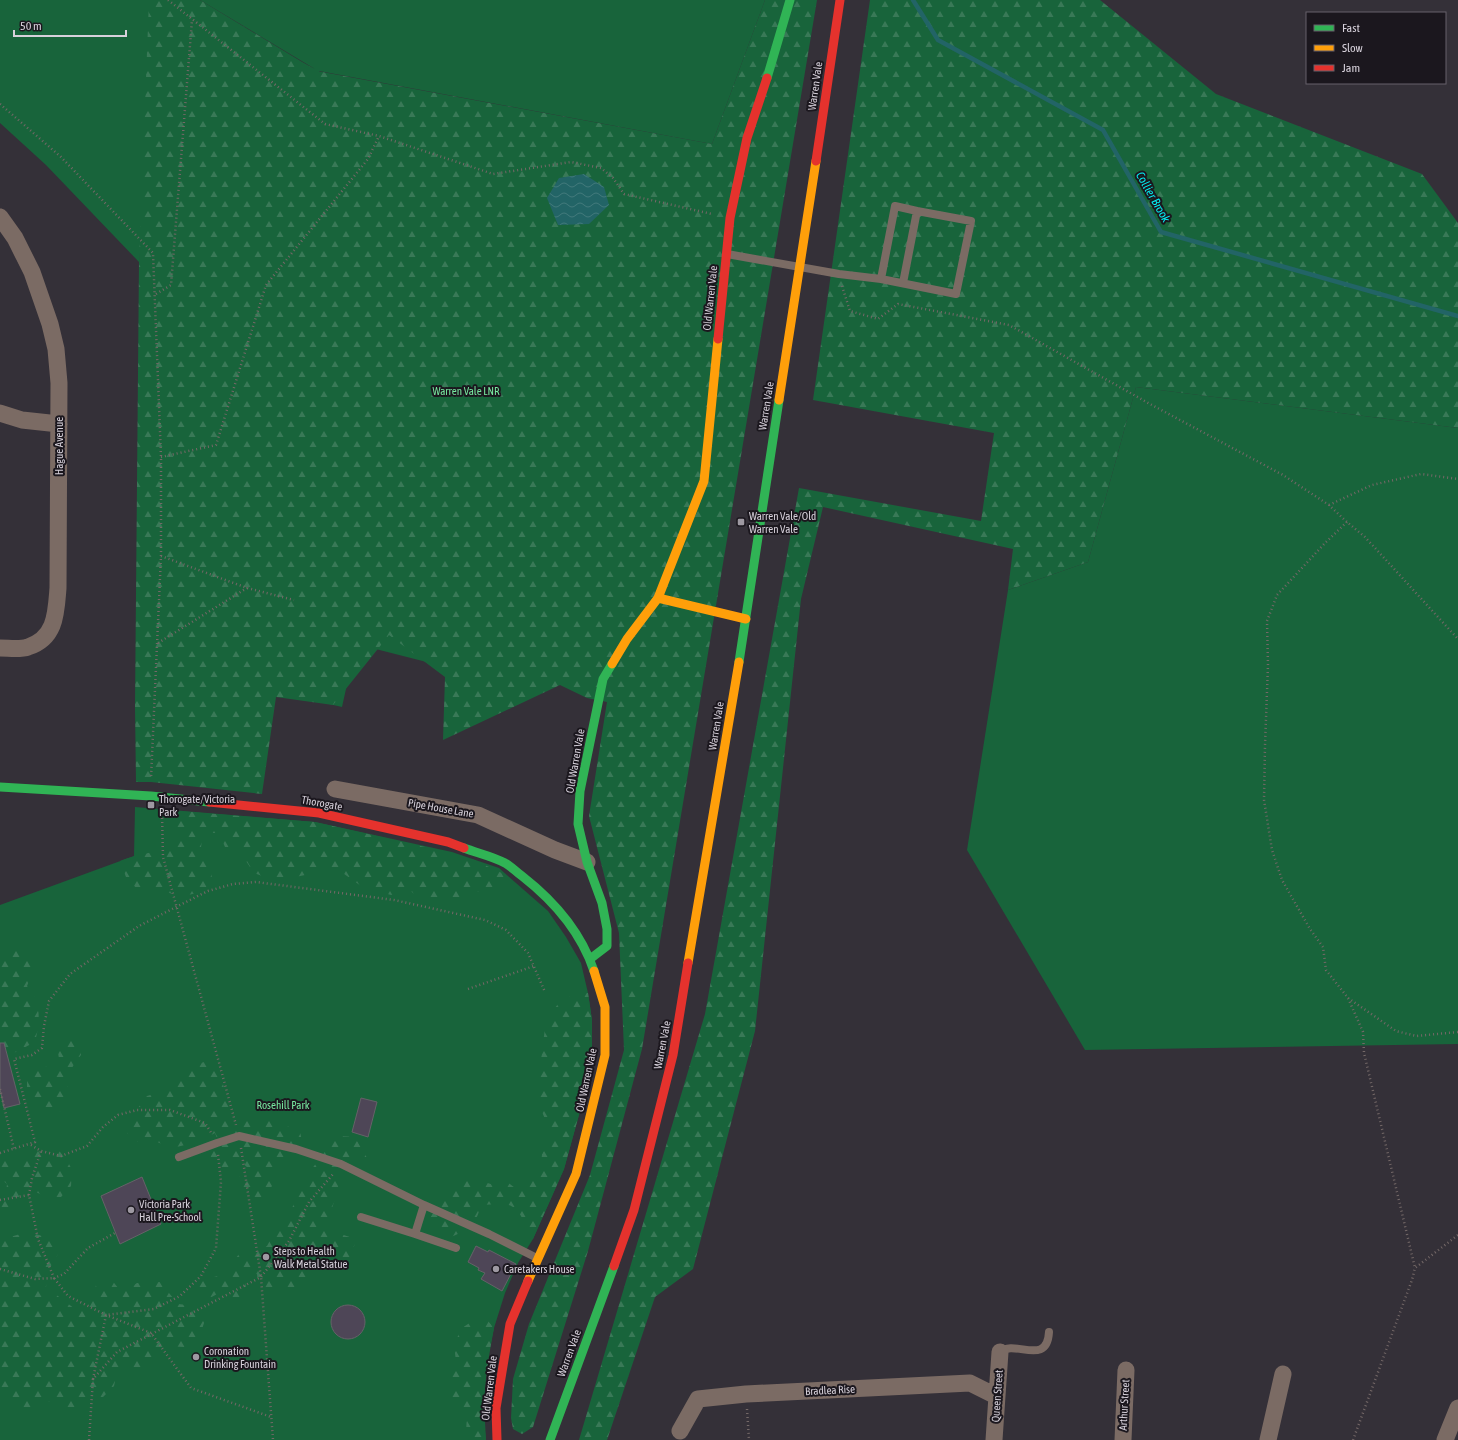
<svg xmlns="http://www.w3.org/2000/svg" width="1458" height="1440" font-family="'Asap Condensed',sans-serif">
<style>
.green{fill:#18643b}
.forest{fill:url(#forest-firs)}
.water{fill:url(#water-waves)}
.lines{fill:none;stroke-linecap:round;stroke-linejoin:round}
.stream{stroke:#226466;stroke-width:4.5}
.building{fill:#4e4657;stroke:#656268}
.path{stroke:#746867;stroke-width:2.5;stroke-dasharray:1 3;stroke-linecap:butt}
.lane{stroke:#7b6b64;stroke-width:8}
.street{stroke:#7b6b64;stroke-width:17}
.fast{stroke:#30b455;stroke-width:9}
.slow{stroke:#ff9f0a;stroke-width:9}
.jam{stroke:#e5322d;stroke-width:9}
.poi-dot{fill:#9e99a2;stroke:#1b171e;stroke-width:1.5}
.labels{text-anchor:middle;stroke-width:4;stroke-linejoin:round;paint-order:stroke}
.street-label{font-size:11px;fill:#d7d1db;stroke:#1b171e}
.park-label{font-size:11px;fill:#78eaa1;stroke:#1b171e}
.poi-label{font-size:11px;fill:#d7d1db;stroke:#1b171e;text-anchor:start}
.water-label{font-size:12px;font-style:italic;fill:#03eff3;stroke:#1b171e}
</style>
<defs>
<pattern id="forest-firs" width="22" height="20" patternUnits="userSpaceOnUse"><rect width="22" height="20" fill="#18643b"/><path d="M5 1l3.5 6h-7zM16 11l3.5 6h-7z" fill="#397957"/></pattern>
<pattern id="water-waves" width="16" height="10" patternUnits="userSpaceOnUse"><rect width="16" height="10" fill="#226466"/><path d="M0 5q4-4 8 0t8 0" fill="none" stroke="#41797b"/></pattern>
</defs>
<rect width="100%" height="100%" fill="#343038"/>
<path class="green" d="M0,0H182L315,69L200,0H765L712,144L319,71L550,677L450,668L356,644L342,707L272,691L140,253L139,262L46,165L0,123Z
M1136,387L1458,428V1044L1085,1050L967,850L1008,590L1088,562Z
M135,807L315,822L452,852L499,868L548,911L566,937L581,963L588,993L592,1020V1048L582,1104L564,1169L533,1239L518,1263L505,1293L494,1328L486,1368L484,1403L486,1440H0V905L134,856Z"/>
<path class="forest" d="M149,0H200L317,71L712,144L765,0H817L642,1049L588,1251L533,1427L522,1434L513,1429L511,1418L513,1379L529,1324L590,1175L624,1050L619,933L589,816L607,702L587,698L560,685L443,740L445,677L389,635L333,705L276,697L262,794L151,782H136L135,707L139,262Z
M870,0H1100L1216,94L1422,174L1458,223V428L1136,387L1088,562L1008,590L1013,549L823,507L801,599L755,1031L693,1269L655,1297L607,1440H579L705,1014L799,488L981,521L994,433L813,400Z
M178,811L315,822L434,849L449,863L472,859L506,875L492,894L475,891L455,899L427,903L409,890L391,895L361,886L340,871L322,866L305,875L276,881L254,873L246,861L245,847H225L219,833H203L201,847L211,864L212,883L197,893L179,897L158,888L138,890L126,877L120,861C138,854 156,851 175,849Z
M19,947L30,951L35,966L27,986L38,1002L39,1024L35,1042L8,1056L0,1057V953Z
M575,993H588L592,1020V1048L582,1104L564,1169L533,1239L529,1238C526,1225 520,1205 504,1204C496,1203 488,1205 481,1205C475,1226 471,1228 451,1237L437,1229L430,1218L442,1199L454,1188L472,1178L497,1186L506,1181L515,1188L527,1178L540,1175L542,1154L552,1135L539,1105L541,1060L546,1020L558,1004Z
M70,1039L79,1044L81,1055C67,1072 66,1080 69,1101L62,1111L45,1112L32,1103L27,1088V1073L39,1065L51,1068L60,1063C57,1049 56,1046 70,1039Z
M204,1062L219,1072L228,1100L233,1126L255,1118L278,1122L300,1132L303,1145L291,1158L277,1166L273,1184L267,1195L255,1199L239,1190L237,1179L248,1168L240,1161L225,1170L213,1164L209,1152L217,1138L215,1133L198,1142L172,1148L152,1140L138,1142L127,1133L129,1120L147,1096L174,1088L184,1068Z
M337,1136L355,1137L367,1158L345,1157L339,1175L338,1190L325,1229L356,1239C351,1257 351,1263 332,1267L327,1260L320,1257L310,1264L313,1276L310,1283L294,1297L285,1294L280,1289L265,1292L258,1284L257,1274L244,1275L247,1294L236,1300L219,1293L208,1299L198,1297L196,1287L205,1279L223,1275L239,1254H253L267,1246L273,1235L286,1220L311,1170Z
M40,1148L57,1149L66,1158L72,1170L71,1186L61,1197H46L36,1192L22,1193L11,1206L4,1209L0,1207V1194L6,1193L7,1184L0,1178V1158C16,1159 26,1157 40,1148Z
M27,1232L47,1237L58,1254L48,1271L46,1287L75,1309L93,1301L96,1285L111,1279L122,1293L137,1283L160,1282L178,1304L197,1306L206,1317L200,1335L184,1347L166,1346L160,1359L149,1371L137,1370L127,1362L118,1368L114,1386L101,1399L88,1402L74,1414L58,1409L49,1401L36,1412L17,1409L5,1396H0V1240Z
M474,1320L488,1321L494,1328C487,1365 481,1402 486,1440H462L466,1433L467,1414L452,1407L448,1391L456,1362L454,1344L462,1328Z"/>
<path class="water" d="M584,174L604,187L609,205L589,224L558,225L547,198L559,178Z"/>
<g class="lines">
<path class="stream" d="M913,0L938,40L1103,130L1161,232L1458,316"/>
</g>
<path class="building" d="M0,1043H4L20,1104L4,1108L0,1089Z
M361,1098L377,1102L368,1137L352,1132Z
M142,1177L161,1224L120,1244L101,1196Z
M476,1246L488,1252L489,1250L516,1264L502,1291L481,1279L485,1273L478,1270L479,1268L468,1262Z
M331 1322a17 17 0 1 1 34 0a17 17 0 1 1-34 0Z"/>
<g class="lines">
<path class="path" d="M168,0L325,124L379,136L493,174L571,162L601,168L613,178L624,194L712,214
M0,104L61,157L153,253L161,457V556L151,778
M842,286L850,311L878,319L898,304L1009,325L1150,404L1283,475L1329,505L1347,522L1365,537L1458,639
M156,294L171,285L192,20
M161,457L216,445L266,285L368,159L379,136
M1329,505L1372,485L1421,474L1458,479
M1347,522L1326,542L1277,595L1267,621L1268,665L1265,745L1264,800L1272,850L1282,880L1310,929L1323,947L1326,970L1348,998L1363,1032L1364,1053L1415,1268
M161,556L247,588L294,600
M158,643L247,588
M162,814L163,857L236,1125
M468,989L534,966
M1348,998L1396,1031L1416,1036L1458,1032
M0,1089L14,1149
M31,1145L41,1151L61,1156L87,1146L103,1127L118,1115L137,1110H170L205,1123L212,1134
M241,1148L261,1277L273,1440
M0,1153L35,1142L14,1059L32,1055L42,1048L44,1026L49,1001L70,974L139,926L176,907L208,891L233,884L256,882L394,900L485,920L506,930L528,953L545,992
M29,1195L32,1178L41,1151
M0,1200L29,1195L38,1239L54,1278L64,1274L88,1248L115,1233
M0,1269L35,1279L54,1278L68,1296L106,1315L151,1333L191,1388L271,1417
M93,1379L106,1315L154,1309L180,1296L201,1276L216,1248L221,1182L218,1154
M747,1409L749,1440
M89,1440L93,1379L117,1352L261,1277L289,1241L309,1202L334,1173
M1353,1440L1412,1280L1415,1268L1458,1235"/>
<path class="lane" d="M727,254L839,274L881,279
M903,283L917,211L895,206L881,279L956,294L971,221L917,211
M179,1157L217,1143L239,1136L296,1149L341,1164L424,1205
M361,1217L415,1234L424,1205L489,1234L537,1258
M415,1234L456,1248
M1000,1352C1015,1339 1047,1367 1049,1332"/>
<path class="street" d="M0,217L15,238L32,272L50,324L56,349L59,383L58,588C56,613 56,638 28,647C20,650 9,648 0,648
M0,413L22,420L59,424
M335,789L478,815L555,850L587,862
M680,1431L698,1399L746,1394L970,1383L996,1396
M994,1440L1000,1352
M1123,1440L1126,1370
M1268,1440L1283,1374
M1445,1440L1458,1408"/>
<path class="fast" d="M767,78L790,0
M739,662L779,400
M0,787L151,796L209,802
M464,848C477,853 492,856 505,863C511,866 516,872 522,876C554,901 581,932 594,971
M590,959L607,946V929L602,903L587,862L578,824L580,791L603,679L612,664
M550,1440L614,1266"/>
<path class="slow" d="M779,400L816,161
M658,598L746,619
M612,664L627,639L658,598L704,481L718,339
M688,963L739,662
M528,1281L576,1174L605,1055V1007L594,971"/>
<path class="jam" d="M816,161L840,0
M718,339L730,218L747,138L767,78
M209,802L319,813L448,842L464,848
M614,1266L634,1210L673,1055L688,963
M497,1440L496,1408L510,1324L528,1281"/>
</g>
<g class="poi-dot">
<rect x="737" y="518" width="8" height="8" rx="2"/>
<rect x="147" y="801" width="8" height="8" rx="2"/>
<circle cx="131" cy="1210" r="4"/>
<circle cx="266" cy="1257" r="4"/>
<circle cx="496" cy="1269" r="4"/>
<circle cx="196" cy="1357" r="4"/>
</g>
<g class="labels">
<g class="street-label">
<text transform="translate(815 86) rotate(-82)" y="4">Warren Vale</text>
<text transform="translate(710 298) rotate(-84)" y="4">Old Warren Vale</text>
<text transform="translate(766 406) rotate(-81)" y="4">Warren Vale</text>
<text transform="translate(59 446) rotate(-90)" y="4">Hague Avenue</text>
<text transform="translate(716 726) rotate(-81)" y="4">Warren Vale</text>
<text transform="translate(575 761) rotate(-80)" y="4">Old Warren Vale</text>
<text transform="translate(322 803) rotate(10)" y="4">Thorogate</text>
<text transform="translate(441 808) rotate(10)" y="4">Pipe House Lane</text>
<text transform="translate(662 1045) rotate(-79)" y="4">Warren Vale</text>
<text transform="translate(586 1080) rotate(-78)" y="4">Old Warren Vale</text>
<text transform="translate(569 1353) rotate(-70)" y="4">Warren Vale</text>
<text transform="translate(489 1388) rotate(-83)" y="4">Old Warren Vale</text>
<text transform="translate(830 1390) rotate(-3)" y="4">Bradlea Rise</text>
<text transform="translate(997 1396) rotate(-86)" y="4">Queen Street</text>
<text transform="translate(1124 1405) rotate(-87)" y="4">Arthur Street</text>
</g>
<g class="park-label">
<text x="466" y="395">Warren Vale LNR</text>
<text x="283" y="1109">Rosehill Park</text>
</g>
<g class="poi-label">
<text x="749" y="520">Warren Vale/Old<tspan x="749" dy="13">Warren Vale</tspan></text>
<text x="159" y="803">Thorogate/Victoria<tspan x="159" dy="13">Park</tspan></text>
<text x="139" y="1208">Victoria Park<tspan x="139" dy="13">Hall Pre-School</tspan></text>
<text x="274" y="1255">Steps to Health<tspan x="274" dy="13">Walk Metal Statue</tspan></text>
<text x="504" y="1273">Caretakers House</text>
<text x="204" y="1355">Coronation<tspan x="204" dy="13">Drinking Fountain</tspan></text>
</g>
<g class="water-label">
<text transform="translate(1153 197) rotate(60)" y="4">Collier Brook</text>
</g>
</g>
<rect x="1306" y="12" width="140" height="72" fill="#1b171e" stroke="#66616a"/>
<rect x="1314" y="25" width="20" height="6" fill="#30b455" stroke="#66616a"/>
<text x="1342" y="32" font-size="12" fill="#d7d1db">Fast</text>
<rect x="1314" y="45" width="20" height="6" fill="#ff9f0a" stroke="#66616a"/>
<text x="1342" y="52" font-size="12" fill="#d7d1db">Slow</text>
<rect x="1314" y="65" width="20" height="6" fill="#e5322d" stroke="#66616a"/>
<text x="1342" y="72" font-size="12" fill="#d7d1db">Jam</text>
<path d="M14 30v6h112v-6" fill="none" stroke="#d7d1db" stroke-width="2"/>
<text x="20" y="30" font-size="12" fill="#d7d1db" stroke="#1b171e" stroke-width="3" paint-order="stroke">50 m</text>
</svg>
